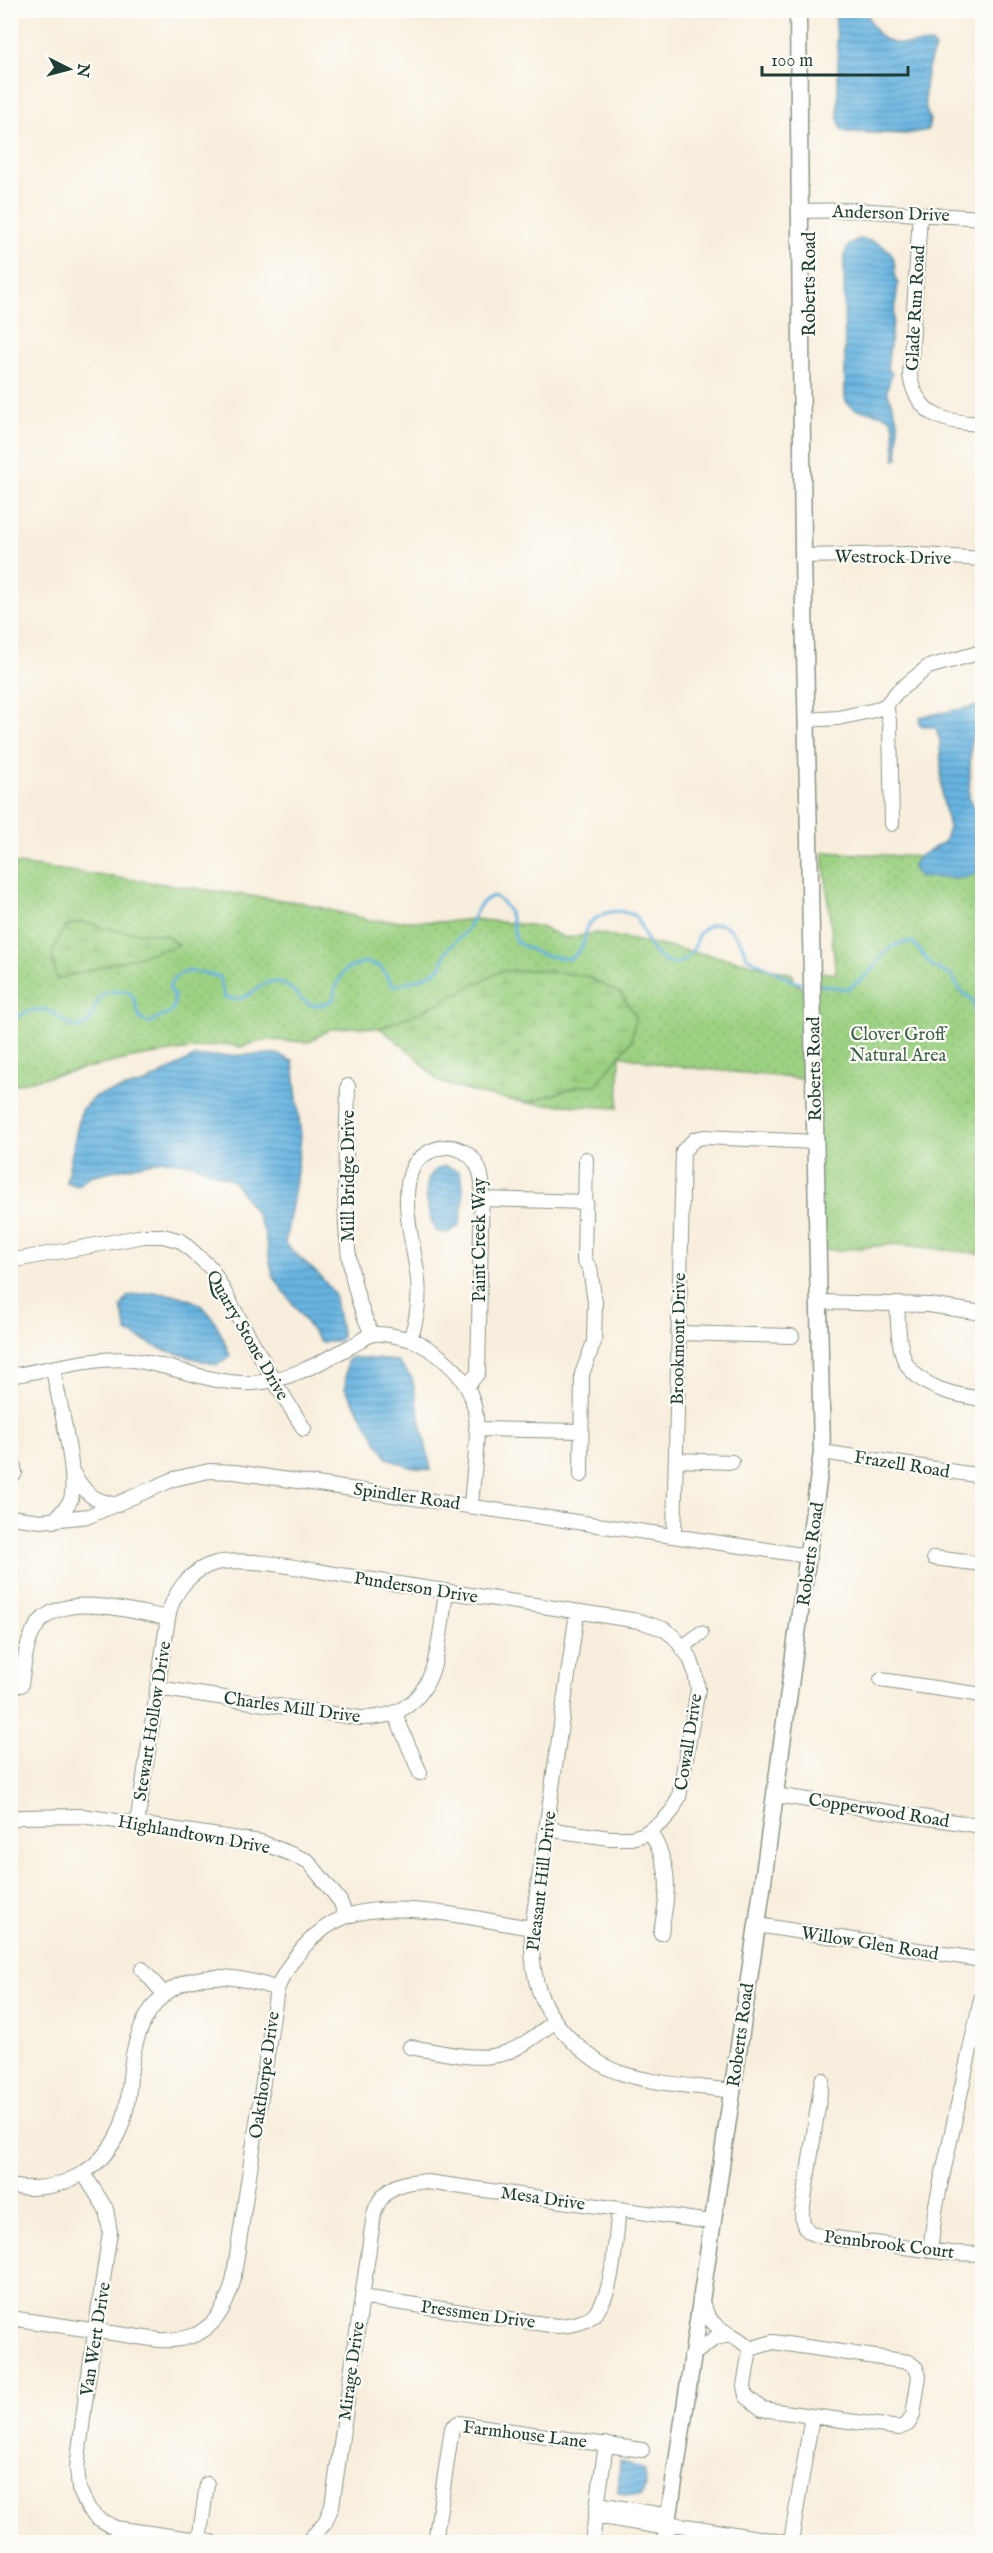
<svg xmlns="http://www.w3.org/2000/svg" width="993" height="2553" font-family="'IM FELL English',serif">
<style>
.grass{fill:url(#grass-dots);stroke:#5e875b;stroke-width:1.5}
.wetland{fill:url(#wetland-marsh);stroke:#5e875b;stroke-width:1.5}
.water{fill:url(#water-rules);stroke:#43788a;stroke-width:1.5}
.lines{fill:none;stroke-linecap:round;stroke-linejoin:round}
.stream{stroke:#67b4e1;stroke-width:3}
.minor-casing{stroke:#8c9688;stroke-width:16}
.major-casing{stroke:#8c9688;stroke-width:19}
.minor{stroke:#fff;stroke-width:14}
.major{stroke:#fff;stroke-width:16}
.labels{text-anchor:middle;stroke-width:4.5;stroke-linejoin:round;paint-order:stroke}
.street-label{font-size:18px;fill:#1f3d34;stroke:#fdfcf7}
.park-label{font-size:18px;fill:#3e6248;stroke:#fdfcf7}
</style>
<defs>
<pattern id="grass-dots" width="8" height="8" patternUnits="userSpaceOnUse" patternTransform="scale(1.5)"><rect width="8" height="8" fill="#9cd182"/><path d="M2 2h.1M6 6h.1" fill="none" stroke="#86b471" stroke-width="1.8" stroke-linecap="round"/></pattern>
<pattern id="wetland-marsh" width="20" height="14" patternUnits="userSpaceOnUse" patternTransform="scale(1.5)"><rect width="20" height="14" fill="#9cd182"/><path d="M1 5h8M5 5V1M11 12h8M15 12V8" fill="none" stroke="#86b471"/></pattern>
<pattern id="water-rules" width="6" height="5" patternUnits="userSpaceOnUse" patternTransform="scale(1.5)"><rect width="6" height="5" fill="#67b4e1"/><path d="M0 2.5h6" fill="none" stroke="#5494b7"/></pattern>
</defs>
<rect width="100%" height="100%" fill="#fdfcf7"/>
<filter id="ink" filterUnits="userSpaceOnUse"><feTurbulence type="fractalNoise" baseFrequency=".0167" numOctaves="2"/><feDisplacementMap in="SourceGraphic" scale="12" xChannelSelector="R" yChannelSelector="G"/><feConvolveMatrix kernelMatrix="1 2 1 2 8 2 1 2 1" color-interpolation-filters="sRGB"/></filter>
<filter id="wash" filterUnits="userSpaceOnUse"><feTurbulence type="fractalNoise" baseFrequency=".008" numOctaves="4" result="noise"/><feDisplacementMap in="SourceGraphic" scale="24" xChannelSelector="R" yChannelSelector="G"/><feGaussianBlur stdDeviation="1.35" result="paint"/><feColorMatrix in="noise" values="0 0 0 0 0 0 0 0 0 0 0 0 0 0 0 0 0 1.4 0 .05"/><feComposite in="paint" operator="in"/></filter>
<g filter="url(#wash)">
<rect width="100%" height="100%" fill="#f8eedd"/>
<path class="grass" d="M823,852L982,860V1254L895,1244L840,1250L818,1249L814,1080L664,1065L620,1055L618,1108L526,1103L472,1092L438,1081L421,1060L380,1028L352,1027L330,1029L309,1042L265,1040L240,1047L224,1044L137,1057L11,1085V863L303,903L369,920L445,922L473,919L538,926L566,938L597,933L745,962L792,974L795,982L812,997V971L836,974Z"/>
<path class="wetland" d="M82,922L118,931L165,935L179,945L57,979C50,954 52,947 66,926Z
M541,970L586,976L621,994L636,1016L631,1041L596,1085L579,1086L526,1103L472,1092L438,1081L413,1054L380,1028L418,1013L501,971Z"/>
<path class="water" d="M835,11H867C877,49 899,45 932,43L935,49C926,67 920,101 930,120L928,130L906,134L847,132L842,130L838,118V57Z
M858,239C870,239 891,246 894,260C896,268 893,276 898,284L887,369L892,373L887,390L898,421V458L895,460L894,427L891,419C876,407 850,417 845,398L844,256L849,245Z
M982,705V727L971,738L969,799L982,818V872L964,878L919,877L912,866L918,857L944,842L949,828L942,797L940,740L936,728L919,725L920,717Z
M276,1054L293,1061L301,1137L295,1187L285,1244L319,1275L334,1293L342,1337L336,1342H320L273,1276L264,1231L254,1210L233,1181L194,1164L162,1160L90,1176L77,1186L66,1182L81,1110L95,1096L145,1083L194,1057Z
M446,1166L459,1171C467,1190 463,1206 459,1226L448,1233L435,1231C427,1211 416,1172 446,1166Z
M153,1293C204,1295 213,1311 230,1356L217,1365L161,1349L127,1332L121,1307L128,1296Z
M351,1357L397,1361L412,1378L431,1470L409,1467L387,1458L345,1388L347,1360Z
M620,2461L645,2470L646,2486L641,2495L618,2493Z"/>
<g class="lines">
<path class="stream" d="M819,985L848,989C855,983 865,978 871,971C886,953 887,942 913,942L932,966L952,976L960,990L974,1002L976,1020L982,1039
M10,1025C18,1012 39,1006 52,1012C61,1016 65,1026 76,1027C97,1028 91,1001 104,994C111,990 121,991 128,991L133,997L140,1019L149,1023L172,1012L175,999L169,987C178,964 200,972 220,977L224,997C228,998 234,999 238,999C252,998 260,980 276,982C301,986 301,1018 333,1000L336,985L345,970L364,962L381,967L393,986C407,982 426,979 438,969C445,964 443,955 448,949C453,943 460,938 465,932C475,919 475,903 493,896C511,904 513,924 516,942L542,955L570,959C586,947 583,941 588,924C604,912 615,907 634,915C644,928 646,947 660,958C674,969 686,962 694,948C696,944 696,939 698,935C720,908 740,936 747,957L795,982L806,984"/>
</g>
</g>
<g filter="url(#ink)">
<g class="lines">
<g class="minor-casing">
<path id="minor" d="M799,211L855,210L982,218
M920,214L910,376C918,418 946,422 982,424
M803,556L908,554L982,559
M886,705L890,726L892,824
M806,720L838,718L875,710L886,705L897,692L928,667L982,652
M348,1086C347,1168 334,1258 372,1334
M481,1199L586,1202
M10,1261L144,1236H163L181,1241L211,1268L273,1379L304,1429
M819,1302L929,1305L982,1313
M897,1304C898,1320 898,1352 907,1365C924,1389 955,1395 982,1399
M678,1333L792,1336
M410,1339C417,1320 420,1300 418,1280C415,1248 398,1198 413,1167C416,1160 422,1156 429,1152C454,1139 478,1153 482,1181L478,1373L468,1385
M53,1369C58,1397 78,1475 71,1499C68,1507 59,1514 54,1521
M10,1376C46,1370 98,1356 132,1360C173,1365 211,1385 253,1383C289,1381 324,1361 355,1344C360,1342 365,1337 370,1335C380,1331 410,1339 419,1343C495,1385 476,1432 471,1506
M476,1429L581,1431
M10,1447L15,1473
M822,1452L982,1476
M676,1460L732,1462
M73,1473C87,1495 91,1500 117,1505
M581,1475L582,1374L594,1342L595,1302L590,1268L584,1260L586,1159
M10,1517L41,1521L89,1516L174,1479L209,1471L235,1472L809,1556
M674,1536L683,1151L695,1139L704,1137L816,1142
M934,1558L982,1564
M577,1612L532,1928C530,1979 540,2013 579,2047C591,2057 603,2067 618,2072C651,2084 697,2086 732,2091
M683,1647L701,1633
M881,1680L982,1695
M21,1685C24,1666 25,1644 36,1627C60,1589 132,1612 168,1618
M157,1688L360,1718C439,1719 437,1652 446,1592
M395,1714L420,1773
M775,1795L982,1826
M10,1821L19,1817L82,1816L261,1842L308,1861L340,1901L346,1916
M137,1824L168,1618C172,1593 191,1569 216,1563C247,1556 314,1571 347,1576C444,1591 542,1606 639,1621L664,1629L674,1637L690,1658L695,1672L698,1689L679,1797L672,1811L662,1822L642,1835L631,1838H610L546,1829
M650,1831C673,1872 668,1889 661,1933
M757,1925L982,1960
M142,1969L164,1994
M410,2047C438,2051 474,2062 502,2054C521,2048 538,2034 554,2022
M822,2080L802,2213C802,2227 807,2233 820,2236L950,2253L982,2254
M84,2174L106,2209L110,2232L86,2394L77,2468L79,2489L88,2508L96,2517L115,2528L211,2542
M10,2186C57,2195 103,2172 121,2127C131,2102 128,2075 134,2050C152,1973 211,1965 277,1989
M930,2251L936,2205L982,1995
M362,2297L557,2326C570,2325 582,2324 592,2316C615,2298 615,2237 619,2209
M700,2298C705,2309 708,2320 718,2327C729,2335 741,2338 750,2349L744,2386L746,2396L762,2409L899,2428L908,2424L913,2415L919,2376L916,2368L909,2362L773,2342L750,2349
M10,2318L159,2340C202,2342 222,2322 233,2282L277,1989C289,1960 314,1929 345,1917C392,1898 481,1920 532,1928
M691,2356L715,2338L731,2335
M598,2504L669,2516
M596,2516L667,2528
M668,2523L782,2542
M199,2541L207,2484
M307,2542L325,2523L332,2506L374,2214C380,2191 398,2182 420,2181L711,2222
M435,2542L452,2428L458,2423L642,2450
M592,2542L606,2444
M791,2542L812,2416"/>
</g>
<g class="major-casing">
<path id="major" d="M665,2542L757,1925L822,1452L803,556L798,10"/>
</g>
<use href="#minor" class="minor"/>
<use href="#major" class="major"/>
</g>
</g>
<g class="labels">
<g class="street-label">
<text transform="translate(891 213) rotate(2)" y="6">Anderson Drive</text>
<text transform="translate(809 284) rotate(-90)" y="6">Roberts Road</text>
<text transform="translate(915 308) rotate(-87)" y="6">Glade Run Road</text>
<text transform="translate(893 557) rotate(1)" y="6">Westrock Drive</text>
<text transform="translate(814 1069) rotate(-91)" y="6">Roberts Road</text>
<text transform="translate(348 1176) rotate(-90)" y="6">Mill Bridge Drive</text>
<text transform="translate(479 1240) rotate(-90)" y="6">Paint Creek Way</text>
<text transform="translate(248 1335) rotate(60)" y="6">Quarry Stone Drive</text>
<text transform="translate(678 1339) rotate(-89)" y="6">Brookmont Drive</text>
<text transform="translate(902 1464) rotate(9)" y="6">Frazell Road</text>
<text transform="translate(407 1496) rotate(8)" y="6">Spindler Road</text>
<text transform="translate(810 1554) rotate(-82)" y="6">Roberts Road</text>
<text transform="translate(416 1587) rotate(9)" y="6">Punderson Drive</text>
<text transform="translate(292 1707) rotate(8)" y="6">Charles Mill Drive</text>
<text transform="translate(152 1721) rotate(-81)" y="6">Stewart Hollow Drive</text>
<text transform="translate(688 1742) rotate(-81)" y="6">Cowall Drive</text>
<text transform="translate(879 1810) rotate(9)" y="6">Copperwood Road</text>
<text transform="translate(194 1834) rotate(10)" y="6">Highlandtown Drive</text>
<text transform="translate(541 1881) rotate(-83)" y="6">Pleasant Hill Drive</text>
<text transform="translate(870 1943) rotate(9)" y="6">Willow Glen Road</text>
<text transform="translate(740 2035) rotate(-82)" y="6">Roberts Road</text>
<text transform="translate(264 2075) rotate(-82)" y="6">Oakthorpe Drive</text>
<text transform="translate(543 2198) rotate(8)" y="6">Mesa Drive</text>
<text transform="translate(889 2244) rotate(7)" y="6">Pennbrook Court</text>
<text transform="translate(478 2314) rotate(8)" y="6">Pressmen Drive</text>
<text transform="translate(95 2339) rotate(-81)" y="6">Van Wert Drive</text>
<text transform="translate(351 2371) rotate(-82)" y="6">Mirage Drive</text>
<text transform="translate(525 2434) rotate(7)" y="6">Farmhouse Lane</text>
</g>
<g class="park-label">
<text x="898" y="1040">Clover Groff<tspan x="898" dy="21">Natural Area</tspan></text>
</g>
</g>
<rect width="993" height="2553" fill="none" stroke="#fdfcf7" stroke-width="36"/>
<g transform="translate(69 69) rotate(96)" stroke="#fdfcf7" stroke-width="4.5" paint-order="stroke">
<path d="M0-4.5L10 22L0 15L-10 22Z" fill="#1f3d34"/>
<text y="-9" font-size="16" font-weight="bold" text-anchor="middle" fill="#1f3d34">N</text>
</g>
<path d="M762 66v9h146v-9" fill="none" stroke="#1f3d34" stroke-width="3"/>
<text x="771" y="66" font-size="18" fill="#1f3d34" stroke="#fdfcf7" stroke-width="4.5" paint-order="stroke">100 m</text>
</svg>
